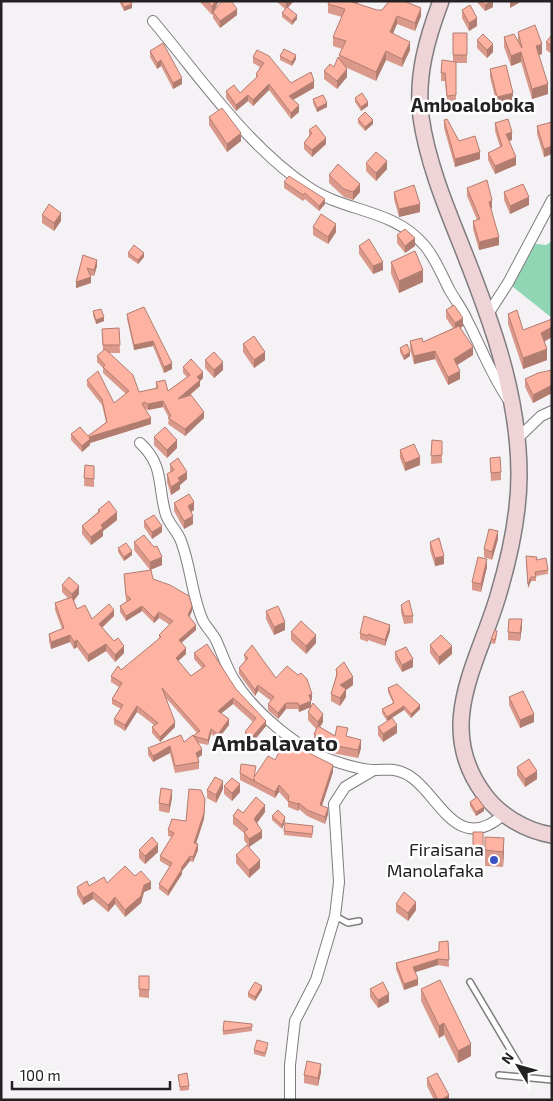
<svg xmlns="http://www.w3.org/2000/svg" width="553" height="1101" font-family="'Exo 2',sans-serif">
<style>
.green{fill:#91d6b4}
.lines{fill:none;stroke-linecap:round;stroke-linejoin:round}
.lane-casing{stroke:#7f7c7f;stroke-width:8}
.street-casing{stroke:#7f7c7f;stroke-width:12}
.secondary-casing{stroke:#7f7c7f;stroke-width:18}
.lane{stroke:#fff;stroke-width:5}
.street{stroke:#fff;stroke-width:10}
.secondary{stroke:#eed4d6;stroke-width:15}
.wall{fill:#da998a}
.shaded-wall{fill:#b27d71}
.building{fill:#feb2a1;stroke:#b27d71}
.poi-dot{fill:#3b52c5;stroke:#fff;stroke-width:2}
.labels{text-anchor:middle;stroke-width:5;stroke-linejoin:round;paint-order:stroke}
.poi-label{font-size:18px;fill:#232123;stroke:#fff;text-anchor:end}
.neighbourhood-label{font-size:19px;font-weight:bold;fill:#232123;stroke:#fff}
.district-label{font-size:22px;font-weight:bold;fill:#232123;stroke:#fff}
</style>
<rect width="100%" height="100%" fill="#f5f2f5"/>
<path class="green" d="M552,241V318L508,283L528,243L546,245Z"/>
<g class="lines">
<g class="lane-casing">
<path id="lane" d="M335,916L348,923L359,921
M470,982L527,1078
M499,1075L552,1080"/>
</g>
<g class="street-casing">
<path id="street" d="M153,21C201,78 245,144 308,187C346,213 393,208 425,246C435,258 442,275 449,289C455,300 463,310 468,322C482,349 492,377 510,402
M488,314L508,283L552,200
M518,438L541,416L552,411
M140,443C165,466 157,486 166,515C169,524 178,532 181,541C191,567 192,597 203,621C207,628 213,634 216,640C222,653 226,666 233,678C252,710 298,750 334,761C347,765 360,770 374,770C385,770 393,768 404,773C437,787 454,858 503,815
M290,1100V1065L295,1021L316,980L335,916L339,882L334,804L345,787L374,770"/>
</g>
<g class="secondary-casing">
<path id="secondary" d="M441,1C427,38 416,76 421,117C427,160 444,202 460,242C490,317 519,393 519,475C519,516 510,556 498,596C478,664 434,726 484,794C499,815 526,831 552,835"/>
</g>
<use href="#lane" class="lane"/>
<use href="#street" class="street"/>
<use href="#secondary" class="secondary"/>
</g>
<path class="wall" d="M119,1H131L132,8L124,11Z
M199,1H219L215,9L237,15L220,28L213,18V14L212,15Z
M276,1H294L288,8L297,19L292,25L282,17V13L285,9Z
M329,1H359L357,4L377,10L421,16L415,31L397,24L393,33L410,50L402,67L386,60L376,81L345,67L347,77L337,89L324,79V71L334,67L339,58V55L342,49L333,46V37L342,17L328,13V4Z
M476,1H493V7L485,11Z
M462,10L477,26L469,31L462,18Z
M518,32L542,54L539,55L548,94L532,99L521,62L511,66L504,47V37L518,42Z
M453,33H467V63H456V103L447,104L445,81H441V73L453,62Z
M552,35V54L546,50V42Z
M477,40L493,52L487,58L477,48Z
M163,43L182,84L173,89L161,66L157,69L150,57V51Z
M257,50L291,83L314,88L293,100L299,112L291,119L269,90L253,106L248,101L236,111L226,98V91L240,93L256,78V74L260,67L253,63V57Z
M280,56L296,59L292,66L280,60Z
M490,69L513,101L497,105L490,77Z
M355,98L368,106L361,111L355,102Z
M313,99L327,107L317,112L313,103Z
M209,117L241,141L227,152L209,125Z
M358,119L373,124L365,131L358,123Z
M444,120L459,141L480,159L455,167L444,128Z
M552,122V154L544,157L537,134V126Z
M495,123L512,140L509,141L516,165L495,174L488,160V153L500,147L495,131Z
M309,130L326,144L312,157L304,149V143L309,136Z
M366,163L387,169L376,181L366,171Z
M329,175L360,192L353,200L344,197L329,183Z
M284,182L325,204L319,211L305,199L303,201L284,188Z
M467,188L492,208L491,209L499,245L479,250L473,229V221L477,220L467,196Z
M394,192L420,212L399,217L394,199Z
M504,192L529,205L510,214L504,200Z
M42,215L61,221L54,231L42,223Z
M313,227L336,232L328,244L313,235Z
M397,235L415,246L405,253L397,243Z
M359,246L383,270L373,274L359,254Z
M128,253L144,257L138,264L128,257Z
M83,255L97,266L94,276L90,275L91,283L76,288Z
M391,262L423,282L399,293L391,274Z
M144,307L172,369L164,373L153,346L134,350L127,319V314Z
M446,310L463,326L461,328L473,355L457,365L460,379L448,385L435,359L414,364L410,349V341L423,342L453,328L446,318Z
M93,311L104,321L96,324L93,315Z
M508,314L523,330L552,319V337L544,342L547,360L523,369L508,324Z
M119,328L120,353H109L139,392L156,388V382L168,391L187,377L183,373V367L203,378L200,381V386L189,396L204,418L185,436L168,424L169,418L163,407L148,410L144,408L151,424L90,443V445L82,452L71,440V434L88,436L106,422L102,405L87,386V380L114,403L126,394L103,373V368L97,362V356L103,351L102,329Z
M243,344L265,360L254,368L243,352Z
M400,348L410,356L404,360L400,352Z
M205,360L223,370L214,378L205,368Z
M552,370V393L533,403L525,387V379Z
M154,437L177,448L167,458L154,445Z
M432,440L442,441V463L431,464Z
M400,450L420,465L405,471L400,458Z
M490,458L501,472V480L491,481Z
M170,464L187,479L180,485V489L171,495L167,482V474L170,472Z
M85,465L94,466V487L84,486Z
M174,503L194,510L191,512L193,524L184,529L174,511Z
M98,510L117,520L103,531V536L91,545L82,534V526L98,512Z
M144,521L162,532L152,539L144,527Z
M498,539L492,560L484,557V549Z
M134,542L162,565L150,570L134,550Z
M430,542L444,564L435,566L430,550Z
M118,548L132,555L124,561L118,552Z
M526,560H537L548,570V574L536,576V581H531L528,588Z
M487,567L481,592L472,590V582Z
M124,574L153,579L192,611L189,617L196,630L181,643L186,654L178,661L191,676L202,668L194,659V653L236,689L266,726L252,743L245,738V732L253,722L233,704L221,713L229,725L218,739L211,734L208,745L198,743L202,755L198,758L199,762V769L175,773L170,753L153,762L148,755V748L184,742L197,733L166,698L175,727L160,742L152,733V727L154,725L137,712L125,731L114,724V719L121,709L112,704V699L119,687L111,682V676L121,670L159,639V635L170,625L159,618L154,623L142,611L126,621L120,612V606L127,601H126Z
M62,585L79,594L74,601L77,609L92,619L114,616L102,628L124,653L115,662L106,651L88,662L77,647L74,649L70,642L51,649L49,641V634L62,629L55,610V603L68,598L62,592Z
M401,605L413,616V623L404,624L401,612Z
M266,611L285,630L274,635L266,619Z
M522,627L520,641L508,640V632Z
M390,631L385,646L368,640V642L360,639V633Z
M291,632L316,643L306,654L291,640Z
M497,635L495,644L491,643V639Z
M430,645L452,654L439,665L430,653Z
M395,652L413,667L402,672L395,660Z
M244,655L276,678L312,700H311V706L323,722L320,727L335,736H348L361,748L358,758L332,753L314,742V734L316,729L308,720V712L311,707L299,712L298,709H286L278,719L268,710V704L271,701L258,691L255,696L239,674V668L245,661Z
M336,669L353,685L346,690V697L340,706L331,701V694L336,677Z
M388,688L420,709L411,718L404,710L387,721L382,713V709L393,703L388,692Z
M509,697L534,722L520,728L509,705Z
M378,727L397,733L383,742L378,735Z
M275,760L333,772L322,806L328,814L325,824L307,816L299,809L298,811L288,807V802L279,792L275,798L254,787V784V787L240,780V773L255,776Z
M517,767L537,779L525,787L517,775Z
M224,786L240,792L232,801L224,794Z
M223,789L216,803L207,798V790Z
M172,798L169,813L159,811V803Z
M470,802L484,811L476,816L470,806Z
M205,805L204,819L196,844L198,850L193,862L190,861L182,871V874L168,896L159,889V884L170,867L160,861V856L172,837L168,836V830L186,821Z
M265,812L257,823L262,838L249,847L244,840V833L233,824V816L243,813Z
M272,816L285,821L282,829L272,820Z
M313,830L312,838L284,835V831Z
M473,832H483V856H473Z
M504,838L503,867L485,866V850Z
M139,850L158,852L145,864L139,858Z
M236,855L260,868L249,878L236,863Z
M135,876L151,889L144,892L141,903L125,917L115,904L108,912L93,899L83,905L77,894V887L107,883Z
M396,904L416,910L408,921L396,912Z
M448,941L449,967L438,965L415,972L418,985L404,990L396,969V963L439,951Z
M139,976H149V998L139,997Z
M370,989L389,1002L378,1008L370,997Z
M421,989L471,1056L458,1063L444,1035L439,1038L421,1001Z
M262,990L255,1001L248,997V993Z
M252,1024V1031L223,1035V1031Z
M268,1047L265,1057L254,1054V1050Z
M321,1072L318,1086L304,1083V1075Z
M178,1075L189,1086V1090L180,1091Z
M427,1078L449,1100H434L427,1086Z"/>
<path class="shaded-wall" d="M215,1H219L213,13V12L212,15V7Z
M287,1H294L286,9V2Z
M492,1H493V7L485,11V5Z
M510,1H519V3L510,8Z
M132,4V8L124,11V7Z
M421,8V16L415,31V23Z
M237,9V15L220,28V21Z
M297,15V19L292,25V21Z
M397,16V24L390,41V32Z
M477,18V26L469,31V23Z
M410,42V50L402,67V59Z
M493,44V52L487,58V50Z
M542,44V54L536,56V46Z
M386,51V60L376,81V72Z
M521,52V62L511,66V56Z
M296,55V59L292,66V62Z
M161,60V66L157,69V63Z
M347,69V77L337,89V81Z
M182,78V84L173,89V83Z
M314,81V88L289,102V96Z
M269,84V90L253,106V100Z
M548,84V94L532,99V89Z
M513,93V101L497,105V97Z
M248,95V101L236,111V105Z
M368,102V106L361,111V107Z
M327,103V107L317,112V108Z
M299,105V112L291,119V113Z
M373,120V124L365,131V127Z
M512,132V140L506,142V134Z
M241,133V141L227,152V144Z
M326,138V144L312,157V150Z
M552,146V154L544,157V149Z
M480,152V159L455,167V159Z
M516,157V165L495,174V166Z
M387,161V169L376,181V173Z
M360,184V192L353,200V192Z
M529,197V205L510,214V206Z
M325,199V204L319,211V206Z
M492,200V208L489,209V202Z
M420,204V212L399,217V209Z
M61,213V221L54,231V223Z
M336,224V232L328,244V237Z
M499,237V245L479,250V242Z
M415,238V246L405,253V246Z
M144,253V257L138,264V260Z
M97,260V266L94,276V270Z
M383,262V270L373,274V266Z
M423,270V282L399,293V281Z
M91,277V283L76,288V282Z
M104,317V321L96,324V320Z
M463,318V326L455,331V323Z
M552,327V337L541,343V333Z
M153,341V346L134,350V345Z
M473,347V355L454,367V359Z
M547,349V360L523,369V358Z
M435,351V359L414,364V356Z
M265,352V360L254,368V360Z
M410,352V356L404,360V356Z
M223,362V370L214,378V370Z
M172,363V369L164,373V367Z
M460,371V379L448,385V377Z
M203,372V378L200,381V386L178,405V399L197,377Z
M552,385V393L533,403V395Z
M163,401V407L148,410V404Z
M204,412V418L185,436V429Z
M151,418V424L90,443V445L82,452V446L89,437Z
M177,440V448L167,458V450Z
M420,457V465L405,471V463Z
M187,472V479L180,485V489L171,495V487L178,478Z
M194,502V510L188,514V506Z
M117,512V520L103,531V536L91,545V537L101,525Z
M193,516V524L184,529V521Z
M162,526V532L152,539V532Z
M498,531V539L492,560V552Z
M132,551V555L124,561V557Z
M444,556V564L435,566V558Z
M162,557V565L150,570V562Z
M487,559V567L481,592V584Z
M531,577V581L528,588V584Z
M79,586V594L72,602V594Z
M142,606V611L126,621V616Z
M192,606V611L188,620V615Z
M114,610V616L99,630V624Z
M159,612V618L154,623V618Z
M522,619V627L520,641V633Z
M285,622V630L274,635V627Z
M196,625V630L179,645V640Z
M390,625V631L385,646V640Z
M70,635V642L51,649V642Z
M316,635V643L306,654V646Z
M77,640V647L74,649V642Z
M106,644V651L88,662V655Z
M124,646V653L115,662V655Z
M452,646V654L439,665V657Z
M186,648V654L176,663V658Z
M413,659V667L402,672V665Z
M353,677V685L346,690V697L340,706V685Z
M258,685V691L255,696V690Z
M312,694V700L309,701V695Z
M233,698V704L218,716V711Z
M311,701V707L299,712V706Z
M286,703V709L278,719V713Z
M420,705V709L411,718V714Z
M137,706V712L125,731V725Z
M404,706V710L387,721V717Z
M323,714V722L318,730V722Z
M534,714V722L520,728V720Z
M229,719V725L218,739V734Z
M266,721V726L252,743V737Z
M175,722V727L160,742V737Z
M397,725V733L383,742V734Z
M211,729V734L208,745V740Z
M361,740V748L358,758V750Z
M170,746V753L153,762V756Z
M202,749V755L196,759V753Z
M333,765V772L320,811V805Z
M537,771V779L525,787V779Z
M223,781V789L216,803V795Z
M240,784V792L232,801V793Z
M279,785V792L275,798V792Z
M172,790V798L169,813V805Z
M205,799L204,819L194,849V843Z
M299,803V809L298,811V804Z
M265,805V812L254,827V819Z
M484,807V811L476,816V812Z
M328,808V814L325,824V817Z
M285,817V821L282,829V825Z
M262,831V838L249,847V839Z
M504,838V854L503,867V852Z
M158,844V852L145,864V856Z
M198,844V850L193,862V857Z
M190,856V861L182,871V874L168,896V891L181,868Z
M260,860V868L249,878V870Z
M151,882V889L144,892L141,903L125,917V910L144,885Z
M93,892V899L83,905V898Z
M115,897V904L108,912V905Z
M416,902V910L408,921V913Z
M438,959V965L413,973V967Z
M418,979V985L404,990V984Z
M262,986V990L255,1001V997Z
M389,994V1002L378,1008V1000Z
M444,1023V1035L439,1038V1026Z
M471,1044V1056L458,1063V1051Z
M321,1064V1072L318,1086V1078Z
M449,1095V1100H441Z"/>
<path class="building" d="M121,1H131L132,4L124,7Z
M207,1H215L212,7Z
M222,1H231L237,9L220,21L213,12Z
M329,1H349L377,10H382L389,1H404L421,8L415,23L397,16L390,32L410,42L402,59L386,51L376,72L339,55L346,41L333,37L345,9L328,4Z
M481,1H492L485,5Z
M470,5L477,18L469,23L462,10Z
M287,7L297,15L292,21L282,13Z
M535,25L542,44L536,46L548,84L532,89L521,52L511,56L504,37L514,34L522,48L518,32Z
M453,33H467V55H453Z
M483,34L493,44L487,50L477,40Z
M552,35V46L546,42Z
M163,43L182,78L173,83L161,60L157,63L150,51Z
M284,49L296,55L292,62L280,56Z
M257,50L269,56L291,83L311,72L314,81L289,96L299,105L291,113L269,84L253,100L248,95L236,105L226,91L234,85L240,93L258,76L256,74L264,63L253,57Z
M338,57L347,69L337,81L324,71L330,64L334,67Z
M442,60L456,62V95L447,96L445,73H441Z
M506,65L513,93L497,97L490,69Z
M362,93L368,102L361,107L355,98Z
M323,95L327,103L317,108L313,99Z
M222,108L241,133L227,144L209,117Z
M365,112L373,120L365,127L358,119Z
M447,119L459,141L475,136L480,152L455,159L444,120Z
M508,119L512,132L506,134L516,157L495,166L488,153L502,146L495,123Z
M552,122V146L544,149L537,126Z
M316,125L326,138L312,150L304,143L312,133L309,130Z
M376,152L387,161L376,173L366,163Z
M338,164L360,184L353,192L344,189L329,175Z
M289,176L325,199L319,206L305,193L303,195L284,182Z
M487,180L492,200L489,202L499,237L479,242L473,221L480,219L467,188Z
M523,184L529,197L510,206L504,192Z
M414,185L420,204L399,209L394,192Z
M49,204L61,213L54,223L42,215Z
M321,214L336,224L328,237L313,227Z
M405,229L415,238L405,246L397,235Z
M369,239L383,262L373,266L359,246Z
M134,245L144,253L138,260L128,253Z
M415,251L423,270L399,281L391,262Z
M83,255L97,260L94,270L87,268L91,277L76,282Z
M454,305L463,318L455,323L446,310Z
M144,307L172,363L164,367L153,341L134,345L127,314Z
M101,309L104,317L96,320L93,311Z
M517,310L523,330L552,319V327L541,333L547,349L523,358L508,314Z
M459,326L473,347L454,359L460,371L448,377L435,351L414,356L410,341L422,338L423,342Z
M119,328L120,345H103L102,329Z
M254,336L265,352L254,360L243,344Z
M407,344L410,352L404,356L400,348Z
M105,349L133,375L139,392L158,388L156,382L165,380L168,391L190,375L183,367L191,359L203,372L197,377L200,380L178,399L191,395L204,412L185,429L168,418L171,416L163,401L148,404L144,402L142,404L151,418L89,437L90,439L82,446L71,434L80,427L88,436L107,422L102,399L87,380L98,371L114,403L129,391L103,367L105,365L97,356Z
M214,352L223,362L214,370L205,360Z
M552,370V385L533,395L525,379L538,373Z
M165,427L177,440L167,450L154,437Z
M432,440L442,441V455L431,456Z
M414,444L420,457L405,463L400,450Z
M500,457L501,472L491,473L490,458Z
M178,458L187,472L178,478L180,481L171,487L167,474L174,470L170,464Z
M85,465L94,466V479L84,478Z
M189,494L194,502L188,506L193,516L184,521L174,503Z
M109,501L117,512L101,525L103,528L91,537L82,526L100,511L98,510Z
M154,515L162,526L152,532L144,521Z
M489,529L498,531L492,552L484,549Z
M144,535L154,547L157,546L162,557L150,562L134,542Z
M439,538L444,556L435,558L430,542Z
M126,543L132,551L124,557L118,548Z
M526,556L537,557L536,560L546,558L548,570L535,572L536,577H531L528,584Z
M478,557L487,559L481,584L472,582Z
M151,570L153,579L170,585L189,596L192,606L188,615L196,625L179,640L186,648L176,658L191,676L205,666L194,653L207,644L236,689L266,721L252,737L245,732L256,718L233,698L218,711L229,719L218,734L211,729L208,740L193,736L200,731L162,688L175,722L160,737L152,727L158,723L137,706L125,725L114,719L123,705L112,699L122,683L111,676L118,666L121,670L161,637L159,635L173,621L159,612L154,618L142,606L126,616L120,606L131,599L126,595L124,574Z
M69,577L79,586L72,594L62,585Z
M72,597L77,609L85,605L92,619L109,604L114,610L99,624L114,641L118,638L124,646L115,655L106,644L88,655L77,640L74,642L70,635L51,642L49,634L64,628L55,603Z
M409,600L413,616H404L401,605Z
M278,606L285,622L274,627L266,611Z
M364,616L390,625L385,640L368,634V636L360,633Z
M509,619H522L520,633L508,632Z
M301,621L316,635L306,646L291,632Z
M495,630L497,631L495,640L491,639Z
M441,635L452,646L439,657L430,645Z
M252,645L276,678L287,666L298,675L301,673L307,679L312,694L309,695L311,701L299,706L298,703H286L278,713L268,704L274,697L258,685L255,690L239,668L248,658L244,655Z
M406,647L413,659L402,665L395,652Z
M344,662L353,677L340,685L346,689L340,698L331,694L337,674L336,669Z
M397,684L420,705L411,714L404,706L387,717L382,709L394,703L388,688Z
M523,691L534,714L520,720L509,697Z
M313,703L323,714L318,722L308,712Z
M392,718L397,725L383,734L378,727Z
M318,726L335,736L337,726L348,728L346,736L361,740L358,750L332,745L314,734Z
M181,735L184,742L193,735L202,749L196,753L199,762L175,766L170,746L153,756L148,748Z
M285,741L333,765L320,805L328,808L325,817L307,810L299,803L298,804L288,801L289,796L279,785L275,792L254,781V778V781L240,773L241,764L256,766L254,777L268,756L275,760Z
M529,759L537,771L525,779L517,767Z
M215,777L223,781L216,795L207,790Z
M232,778L240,784L232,793L224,786Z
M161,788L172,790L169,805L159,803Z
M189,789L201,790L205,799L204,813L194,843L198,844L193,857L190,856L181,868L182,869L168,891L159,884L172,863L160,856L174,833L168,830L172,819L186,821Z
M256,797L265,805L254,819L262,831L249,839L244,832L248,829L233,816L238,809L243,813Z
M477,797L484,807L476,812L470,802Z
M278,810L285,817L282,825L272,816Z
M285,823L313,826L312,834L284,831Z
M473,832H483V848H473Z
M152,837L158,844L145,856L139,850Z
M485,837L504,838L503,852L485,850Z
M247,845L260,860L249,870L236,855Z
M125,866L135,876L141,871L151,882L144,885L141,896L125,910L115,897L108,905L93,892L83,898L77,887L87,881L89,886L104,877L107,883Z
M404,892L416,902L408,913L396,904Z
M448,941L449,960L438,959L413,967L418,979L404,984L396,963L439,951V942Z
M139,976H149V990L139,989Z
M440,980L471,1044L458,1051L444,1023L439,1026L421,989Z
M255,982L262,986L255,997L248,993Z
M383,982L389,994L378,1000L370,989Z
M224,1021L252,1024V1027L223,1031Z
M257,1040L268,1043L265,1053L254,1050Z
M307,1061L321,1064L318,1078L304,1075Z
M187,1073L189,1086L180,1087L178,1075Z
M437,1073L449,1095L441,1100H438L427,1078Z"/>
<circle class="poi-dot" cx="494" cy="860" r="5"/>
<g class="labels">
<g class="poi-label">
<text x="484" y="856">Firaisana<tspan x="484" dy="21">Manolafaka</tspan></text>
</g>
<g class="neighbourhood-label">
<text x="473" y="112">Amboaloboka</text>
</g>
<g class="district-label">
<text x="275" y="751">Ambalavato</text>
</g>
</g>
<rect width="553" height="1101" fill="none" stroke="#232123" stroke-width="5"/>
<g transform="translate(518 1066) rotate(307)" stroke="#ffffff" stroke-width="4" paint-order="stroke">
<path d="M0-4L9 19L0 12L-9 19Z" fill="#232123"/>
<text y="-8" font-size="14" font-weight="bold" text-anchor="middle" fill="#232123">N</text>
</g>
<path d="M12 1081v8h158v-8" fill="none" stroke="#232123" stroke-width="2.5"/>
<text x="20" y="1081" font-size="15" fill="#232123" stroke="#ffffff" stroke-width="4" paint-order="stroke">100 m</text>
</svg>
